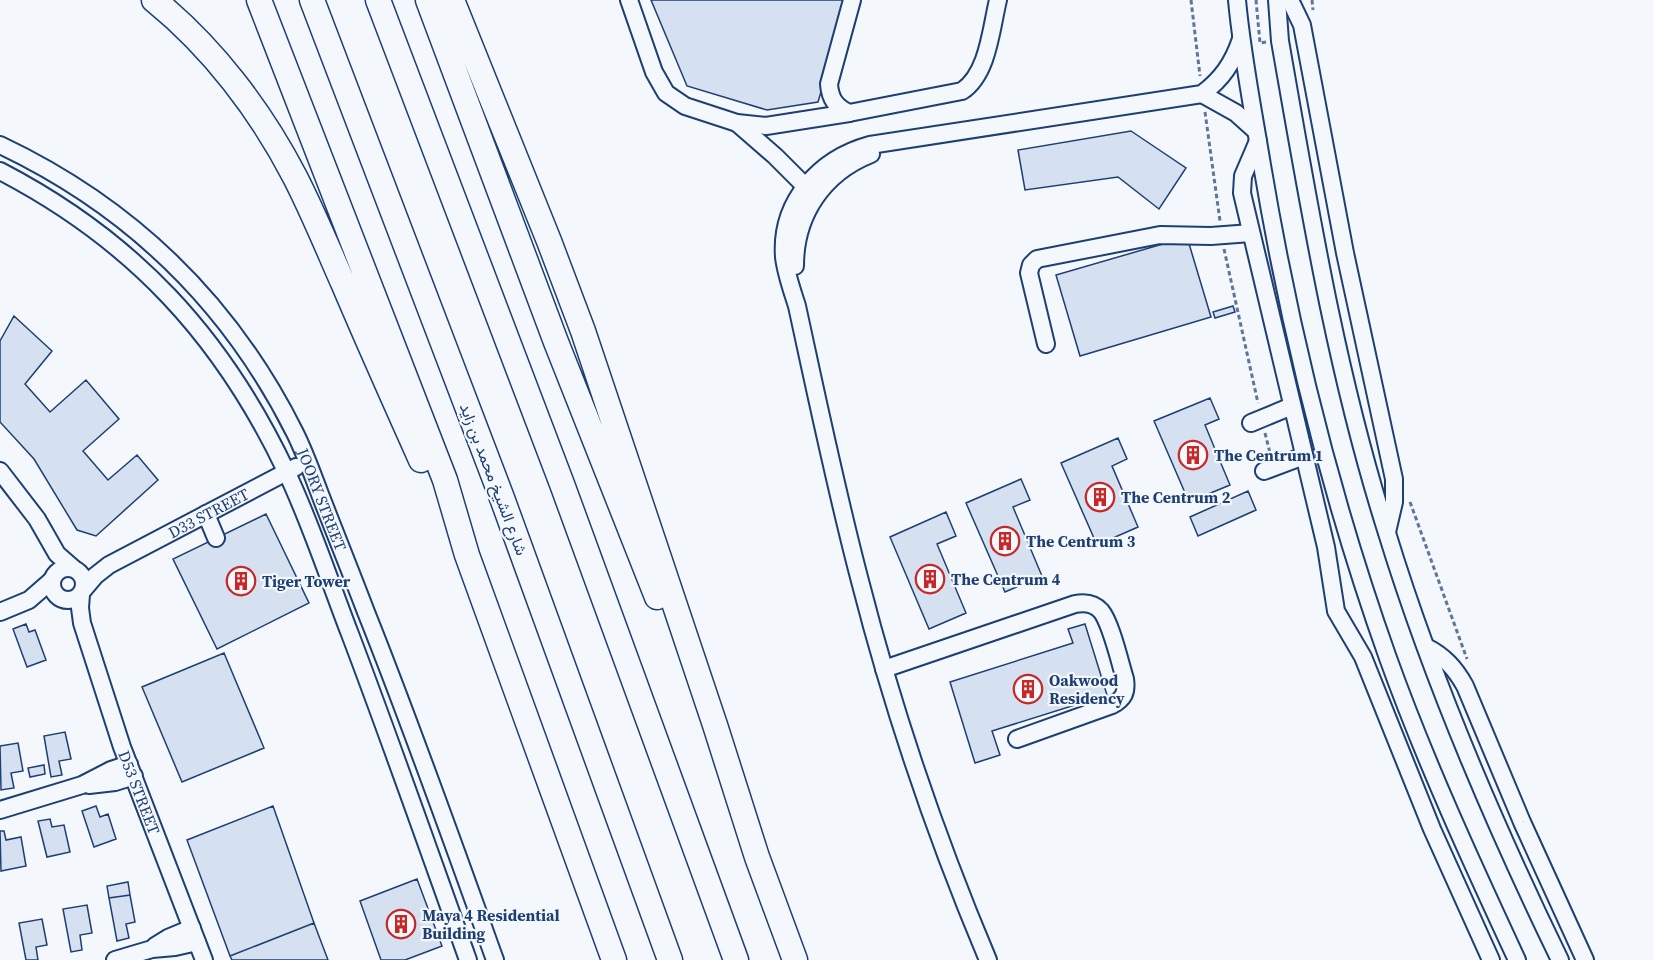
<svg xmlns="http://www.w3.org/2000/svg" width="1653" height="960" font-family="'Source Serif 4',Vazirmatn,serif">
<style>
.building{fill:#d5e0f0;stroke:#1d3f73;stroke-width:1.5}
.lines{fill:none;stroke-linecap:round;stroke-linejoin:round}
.minor-casing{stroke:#1d3f73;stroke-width:20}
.highway-casing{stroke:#1d3f73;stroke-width:27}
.path{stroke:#5e769c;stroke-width:3;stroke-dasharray:4.5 3;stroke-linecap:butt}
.minor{stroke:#f4f7fb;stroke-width:16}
.highway{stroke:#f4f7fb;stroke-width:24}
.labels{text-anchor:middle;stroke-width:4.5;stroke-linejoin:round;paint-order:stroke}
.poi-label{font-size:16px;font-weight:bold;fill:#1d3f73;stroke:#f4f7fb;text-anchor:start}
.street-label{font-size:16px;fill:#1d3f73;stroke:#f4f7fb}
</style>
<rect width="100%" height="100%" fill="#f4f7fb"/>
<path class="building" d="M651,0H848L818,102L767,110L687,86Z
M1131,131L1186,168L1159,209L1118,177L1025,190L1018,150Z
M1187,237L1211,317L1080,356L1056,275Z
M1233,306L1235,312L1215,318L1213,312Z
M14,316L52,351L25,384L50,412L86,380L119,419L83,451L108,480L137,455L158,480L96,536L77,530L34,459L0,422V341Z
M1210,398L1219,419L1205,425L1230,485L1189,502L1154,421Z
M1118,438L1127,459L1112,466L1138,527L1097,545L1061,463Z
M1021,479L1030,500L1013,507L1042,576L1005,592L966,503Z
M1248,491L1256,510L1198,536L1190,517Z
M946,512L956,536L937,544L966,613L929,629L890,537Z
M266,514L309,603L217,649L173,559Z
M26,624L29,632L35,630L46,660L27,667L13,629Z
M1085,624L1107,695L992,731L1000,755L975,763L950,682L1073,643L1068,629Z
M224,653L264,748L182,782L142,687Z
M65,732L71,759L59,761L62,775L51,777L44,736Z
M18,743L23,771L11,773L14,788L1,790L0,746Z
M44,765L45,774L30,777L28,768Z
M96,806L100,817L108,814L116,839L94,847L82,811Z
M273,806L314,923L230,956L187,840Z
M50,819L52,827L64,825L70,852L47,857L38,821Z
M0,831H4L6,840L21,837L26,866L1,871Z
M417,879L442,946L405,960H381L360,901Z
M128,882L130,895L109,898L107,886Z
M130,895L135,922L126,924L129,938L117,941L109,898Z
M87,905L92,933L80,935L82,950L71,952L63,909Z
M42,919L47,945L36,947L38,960H26L19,923Z
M314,923L328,960H232L230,956Z"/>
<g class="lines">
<g class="minor-casing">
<g id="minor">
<path d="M629,0L654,72L666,93L685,106L737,123L766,126L849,113L962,91C988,74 991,29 998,0"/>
<path d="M1237,0C1242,55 1253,110 1262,165C1290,332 1331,498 1388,658C1425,761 1471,861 1517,960"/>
<path d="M1277,0L1280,41C1309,206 1336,373 1387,533C1432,680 1493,822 1560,960"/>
<path d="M1290,0L1302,25L1345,253L1394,479V502L1387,532"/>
<path d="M1202,94L1236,113L1256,131"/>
<path d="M849,113C836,107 830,99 829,84L852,0"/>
<path d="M737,123L775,156L805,186"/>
<path d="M1258,141L1243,176L1242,193L1326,547L1336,611L1363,657L1432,829L1491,960"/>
<path id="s1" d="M0,145C131,207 230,303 295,433C306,455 314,479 323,502C337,538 352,575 366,612C412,727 453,843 495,960"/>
<path d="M0,171C133,240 222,336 286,471C311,523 329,580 350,634C391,742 429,851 468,960"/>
<path d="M795,266C795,215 823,173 871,154"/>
<path d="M1046,344L1029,273L1031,265L1037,259L1160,235L1211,236L1251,233"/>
<path d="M1251,423L1292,406"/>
<path d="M0,471L37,519L57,554L73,568"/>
<path d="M1264,471L1304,456"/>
<path d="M206,514L216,538"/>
<circle cx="68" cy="584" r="16"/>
<path id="s2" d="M84,589L95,576L109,565L296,467"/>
<path id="s3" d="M81,594L80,608L82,623L122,747L204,960"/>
<path d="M0,612L29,600L52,580"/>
<path d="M1426,647C1444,656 1455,668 1465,686L1522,822L1585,960"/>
<path d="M884,669L1075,604C1085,602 1094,603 1101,611C1111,623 1120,663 1125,679C1127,692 1124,699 1112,705L1017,739"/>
<path d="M89,785L115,782L134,776"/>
<path d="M0,810L82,785L111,770L129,764"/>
<path d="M155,946L168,938L192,928"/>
<path d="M115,960L152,949L175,947L197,942"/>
<path d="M988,960C936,837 893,710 860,581C836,490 817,398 797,306C792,290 786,274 784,257C780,202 819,159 870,145L1202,94C1222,79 1233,63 1241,39"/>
</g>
</g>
<g class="highway-casing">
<path id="highway" d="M154,0C212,47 261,111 295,177C313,212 328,249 344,285C369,344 395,402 421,460
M259,0L445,480L467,555L614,960
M312,0L502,498L670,960
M378,0L562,484L736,960
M428,0L556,342L657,597
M452,0L549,241L583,331L715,725L757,857L795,960"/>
</g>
<path class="path" d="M1191,0L1200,76
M1256,0L1260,43L1266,42
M1312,0L1313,10
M1205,112L1220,221
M1224,249L1258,403
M1265,433L1270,453
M1410,502L1467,659"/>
<use href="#minor" class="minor"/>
<use href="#highway" class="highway"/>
</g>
<defs>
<g id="building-ring" transform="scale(1.5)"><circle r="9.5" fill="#f4f7fb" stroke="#c62828" stroke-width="1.5"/><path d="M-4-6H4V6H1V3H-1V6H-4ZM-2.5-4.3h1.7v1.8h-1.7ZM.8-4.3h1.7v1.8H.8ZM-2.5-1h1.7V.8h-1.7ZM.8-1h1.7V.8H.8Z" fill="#c62828"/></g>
</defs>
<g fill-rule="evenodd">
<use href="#building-ring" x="1193" y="455"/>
<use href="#building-ring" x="1100" y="497"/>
<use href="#building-ring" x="1005" y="541"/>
<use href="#building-ring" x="930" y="579"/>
<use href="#building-ring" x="241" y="581"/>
<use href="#building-ring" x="1028" y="689"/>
<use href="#building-ring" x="401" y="924"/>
</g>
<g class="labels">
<g class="poi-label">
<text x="1214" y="461">The Centrum 1</text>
<text x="1121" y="503">The Centrum 2</text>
<text x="1026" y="547">The Centrum 3</text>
<text x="951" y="585">The Centrum 4</text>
<text x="262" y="587">Tiger Tower</text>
<text x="1049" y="686">Oakwood<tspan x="1049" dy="18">Residency</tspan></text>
<text x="422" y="921">Maya 4 Residential<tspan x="422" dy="18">Building</tspan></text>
</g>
<g class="street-label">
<text transform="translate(494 479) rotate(69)" y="6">شارع الشيخ محمد بن زايد</text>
<text dy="6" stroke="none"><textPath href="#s1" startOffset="492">JOORY STREET</textPath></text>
<text dy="6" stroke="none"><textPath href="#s2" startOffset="147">D33 STREET</textPath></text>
<text dy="6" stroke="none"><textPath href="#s3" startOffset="208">D53 STREET</textPath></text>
</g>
</g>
</svg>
